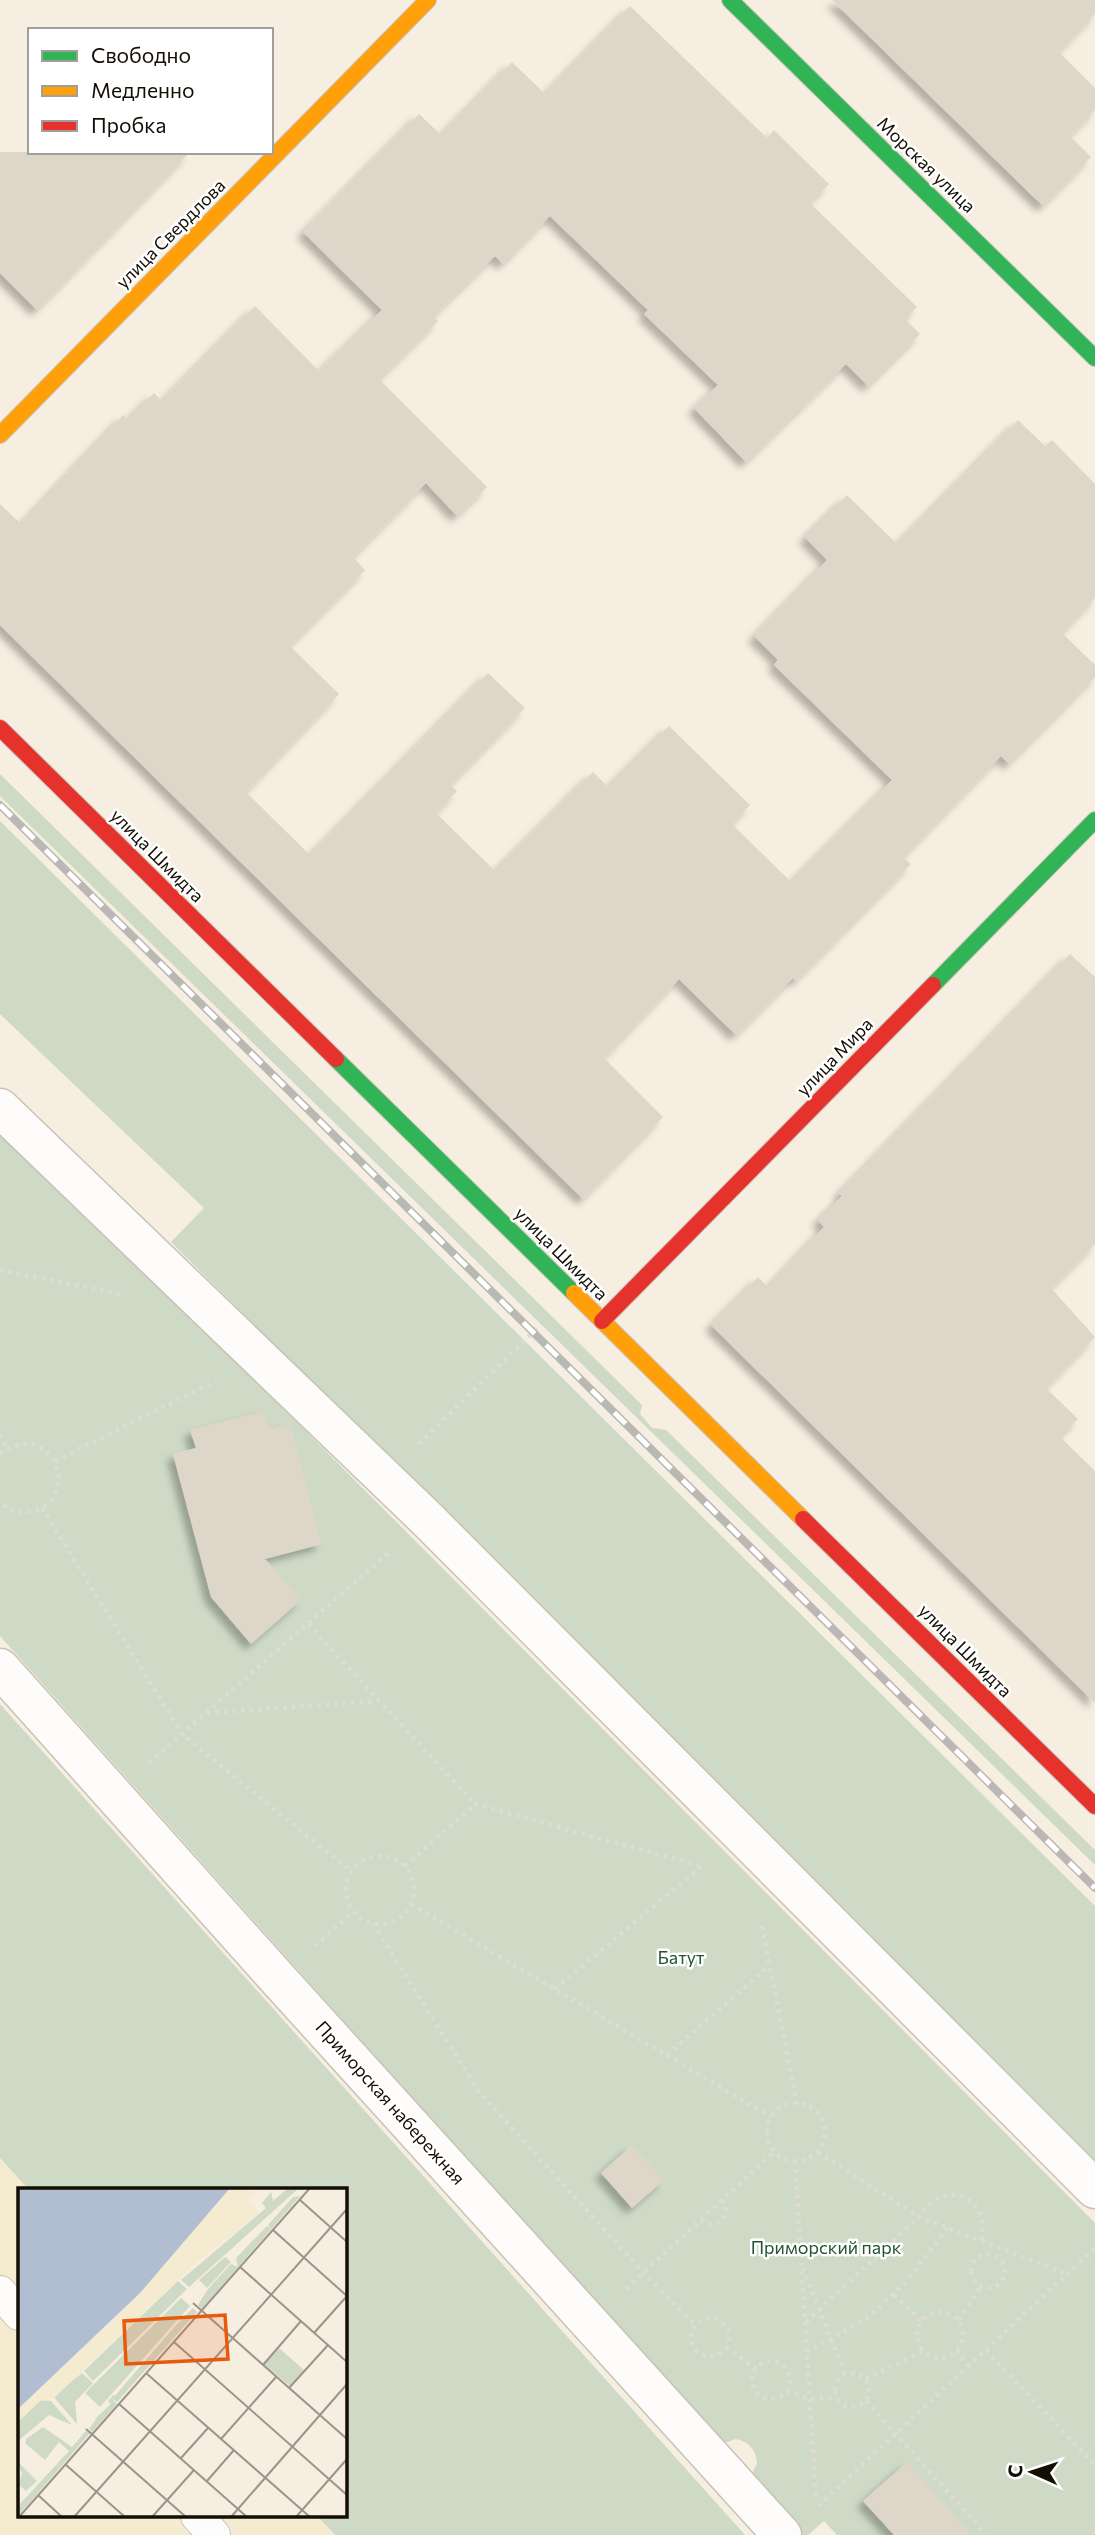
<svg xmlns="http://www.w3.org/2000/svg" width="1095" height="2535" font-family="Commissioner,sans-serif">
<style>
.green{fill:#ced9c6}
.sand{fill:#f4ebd1}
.building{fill:#ded6c9;filter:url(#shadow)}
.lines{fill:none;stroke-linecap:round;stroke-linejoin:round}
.lane-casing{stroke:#c9c2b6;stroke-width:34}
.street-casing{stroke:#c9c2b6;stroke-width:41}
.fast-casing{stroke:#c9c2b6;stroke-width:18}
.slow-casing{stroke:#c9c2b6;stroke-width:18}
.jam-casing{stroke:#c9c2b6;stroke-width:18}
.path{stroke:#dedbd7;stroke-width:4.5;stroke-dasharray:3.5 5;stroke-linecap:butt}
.lane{stroke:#fefcfa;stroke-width:32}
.street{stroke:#fefcfa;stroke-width:38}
.fast{stroke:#30b455;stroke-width:16}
.slow{stroke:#ff9f0a;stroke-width:16}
.jam{stroke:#e5322d;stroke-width:16}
.rail-casing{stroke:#bab8b4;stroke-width:8}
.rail{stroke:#fff;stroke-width:5;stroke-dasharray:16;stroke-linecap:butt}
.labels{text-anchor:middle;stroke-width:5;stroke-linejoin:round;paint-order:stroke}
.street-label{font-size:18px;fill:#140e04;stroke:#fff}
.park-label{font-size:18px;fill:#22542d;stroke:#fff}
.inset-road{fill:none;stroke:#9c9488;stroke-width:2}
.view{fill:#e8590c;fill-opacity:0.15;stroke:#e8590c;stroke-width:3.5}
.inset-edge{fill:none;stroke:#140e04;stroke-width:3.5}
</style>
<defs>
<filter id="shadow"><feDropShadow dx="-6" dy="6" stdDeviation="3.5" flood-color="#0004"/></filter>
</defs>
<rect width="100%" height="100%" fill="#f6eee0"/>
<path class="green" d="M0,774L642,1405L640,1414L652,1428L666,1430L1095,1850V1865L0,796Z
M0,821L1095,1906V2162L171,1242L204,1208L0,1014Z
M0,1134L228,1353L1095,2223V2535H837L824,2521L808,2535H802L750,2477L757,2464C756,2450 750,2442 736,2439L721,2444L0,1636Z
M0,1704L745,2535H335L317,2516H345V2190H29L0,2158Z"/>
<path class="sand" d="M0,2158L29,2190H19V2516H317L335,2535H0Z"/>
<path class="building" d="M832,0H1095V14L1059,52L1095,88V110L1070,136L1091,157L1043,206Z
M630,6L767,138L774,130L829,184L810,203L917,307L905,319L920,334L868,386L846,364L746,462L694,408L718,385L644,314L648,310L550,216L503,264L495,256L433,316L438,321L379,379L487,487L457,516L426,483L353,557L365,570L290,646L339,694L246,792L310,855L488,673L525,708L450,785L457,791L436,813L495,871L593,772L608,787L669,726L750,805L732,824L791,882L892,780L774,665L778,660L754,636L827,560L805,537L847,495L897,544L1018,420L1045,446L1052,440L1095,484V598L1062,633L1095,665V677L1009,764L1001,756L903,857L911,864L796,981L793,978L736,1035L679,979L604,1058L663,1117L583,1199L0,625V504L21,524L123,415L128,419L154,393L162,401L255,306L319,371L382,310L303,232L419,114L441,135L512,62L545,94Z
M0,152H190L37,310L0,273Z
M1070,954L1095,977V1244L1051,1288L1095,1337L1046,1388L1078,1419L1060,1437L1095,1471V1703L711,1325L758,1277L768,1287L824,1227L818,1220L842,1196L839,1193Z
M264,1411L269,1429L290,1423L322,1544L265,1559L301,1600L251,1644L211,1597L173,1454L196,1448L190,1430Z
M632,2145L664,2180L632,2208L601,2173Z
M907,2462L972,2535H894L863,2501Z"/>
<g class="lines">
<g class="lane-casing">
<path id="lane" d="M0,2292L19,2314
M197,2516L214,2535"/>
</g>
<g class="street-casing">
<path id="street" d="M0,1108L428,1520L1095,2189
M0,1668L278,1979L782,2535"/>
</g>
<g class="fast-casing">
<path id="fast" d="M730,0L1095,358
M933,985L1095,820
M336,1059L574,1293"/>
</g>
<g class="slow-casing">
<path id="slow" d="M0,435L428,0
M574,1293L803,1519"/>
</g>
<g class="jam-casing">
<path id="jam" d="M0,728L336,1059
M602,1321L933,985
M803,1519L1095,1806"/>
</g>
<path class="path" d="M0,1270L121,1294
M0,1435L7,1448
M419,1444L540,1325
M0,1454C48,1417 84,1493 36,1510C23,1515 11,1511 0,1503
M55,1461L215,1381
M42,1508L182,1734L351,1871
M308,1624L475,1804
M207,1713L379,1701
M149,1763L392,1550
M346 1890a34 34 0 1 1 68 0a34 34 0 1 1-68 0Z
M405,1866L475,1804L704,1867
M411,1904L771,2117
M373,1924L479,2092L644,2273L696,2326
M762,1926L797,2104
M315,1946L353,1912
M555,1989L702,1866
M667,2055L769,1966
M767 2132a29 29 0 1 1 58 0a29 29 0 1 1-58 0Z
M818,2152L919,2217L1067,2274
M795,2161L816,2499
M701,2220C708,2226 715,2226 723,2220L727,2207L723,2200
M971 2271a17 17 0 1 1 34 0a17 17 0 1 1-34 0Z
M803,2268L845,2374
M626,2289L774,2152
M894,2295L921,2320
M917 2335a23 23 0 1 1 46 0a23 23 0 1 1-46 0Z
M691 2337a19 19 0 1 1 38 0a19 19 0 1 1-38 0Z
M959,2320L981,2286
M806,2322L919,2217C942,2176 992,2196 981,2241
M726,2347L756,2369
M986,2350L1095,2465
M956,2351L969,2366
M807,2353L870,2316L905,2283L948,2228
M752 2380a19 19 0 1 1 38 0a19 19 0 1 1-38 0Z
M835 2390a17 17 0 1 1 34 0a17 17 0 1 1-34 0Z
M866,2379L923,2351
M787,2391L810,2399L837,2398
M866,2401L987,2535
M818,2506L1095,2248"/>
<use href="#lane" class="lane"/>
<use href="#street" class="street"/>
<use href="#fast" class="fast"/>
<use href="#slow" class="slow"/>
<use href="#jam" class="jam"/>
<g class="rail-casing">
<path id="rail" d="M0,805L1095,1888"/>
</g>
<use href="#rail" class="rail"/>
</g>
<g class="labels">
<g class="street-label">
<text transform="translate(926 165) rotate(44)" y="6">Морская улица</text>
<text transform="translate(171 234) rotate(-45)" y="6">улица Свердлова</text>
<text transform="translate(157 856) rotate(45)" y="6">улица Шмидта</text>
<text transform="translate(835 1057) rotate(-46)" y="6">улица Мира</text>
<text transform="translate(561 1254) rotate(45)" y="6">улица Шмидта</text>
<text transform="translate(965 1651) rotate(45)" y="6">улица Шмидта</text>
<text transform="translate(390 2103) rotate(48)" y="6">Приморская набережная</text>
</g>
<g class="park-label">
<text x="681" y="1964">Батут</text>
<text x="826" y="2254">Приморский парк</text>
</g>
</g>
<g transform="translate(18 2188)">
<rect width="329" height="329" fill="#f6eee0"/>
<path d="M270,0H281L171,99L163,92L242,25L248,20L244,15L253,4L255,13ZM282,8L184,121L180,117L190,101L213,76L220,79L218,70L249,38L253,42L250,37L275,9ZM207,69L213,74L189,100L181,92ZM160,93L169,101L75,193L66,183ZM163,110L172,118L82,219L67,205ZM175,120L179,124L99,214L93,210L99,216L74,244L71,241L80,228L93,216L90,213L93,210L95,207L97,208L107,196L158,137ZM261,160L286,182L272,198L246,176ZM64,185L75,195L57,214L59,236L35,208ZM23,212L33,213L54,237L31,227L0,253V234ZM25,239L54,259L68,243L72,245L0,328V318L51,263L41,254L27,272L8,256V251ZM0,274L19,293L8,303L0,296L4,286Z" fill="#ced9c6"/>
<path d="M212,0H239L230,12L242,25L177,76L35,211L22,213L0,234V221L120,108Z" fill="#f4ebd1"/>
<path d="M0,0H212L122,105L0,221Z" fill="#b1bdd1"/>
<path class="inset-road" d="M282,12L329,54M255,42L329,108M222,79L329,174M175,115L329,251M296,145L329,108M156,154L329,307M245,177L283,133M128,185L292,329M271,200L310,157M101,216L229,329M68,241L168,329M203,251L258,189M163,270L190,240M47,276L107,329M189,293L216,262M20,307L44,329M1,329L292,0M56,329L329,21M134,329L176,282M213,329L329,196M278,329L329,271"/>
<path class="view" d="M207,127L210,171L108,176L106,133Z"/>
<rect width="329" height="329" class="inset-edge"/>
</g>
<rect x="28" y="28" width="245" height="126" fill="#ffffff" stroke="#a19f9b" stroke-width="2"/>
<rect x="42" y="51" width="35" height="10" fill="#30b455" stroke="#a19f9b" stroke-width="2"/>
<text x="91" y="63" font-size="21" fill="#140e04">Свободно</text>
<rect x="42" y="86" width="35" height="10" fill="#ff9f0a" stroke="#a19f9b" stroke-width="2"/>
<text x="91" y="98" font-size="21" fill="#140e04">Медленно</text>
<rect x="42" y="121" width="35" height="10" fill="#e5322d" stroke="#a19f9b" stroke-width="2"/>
<text x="91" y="133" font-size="21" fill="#140e04">Пробка</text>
<g transform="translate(1032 2472) rotate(273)" stroke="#ffffff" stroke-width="5" paint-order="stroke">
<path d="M0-5L12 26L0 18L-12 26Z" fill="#140e04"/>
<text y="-10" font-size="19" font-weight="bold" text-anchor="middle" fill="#140e04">С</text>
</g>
</svg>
